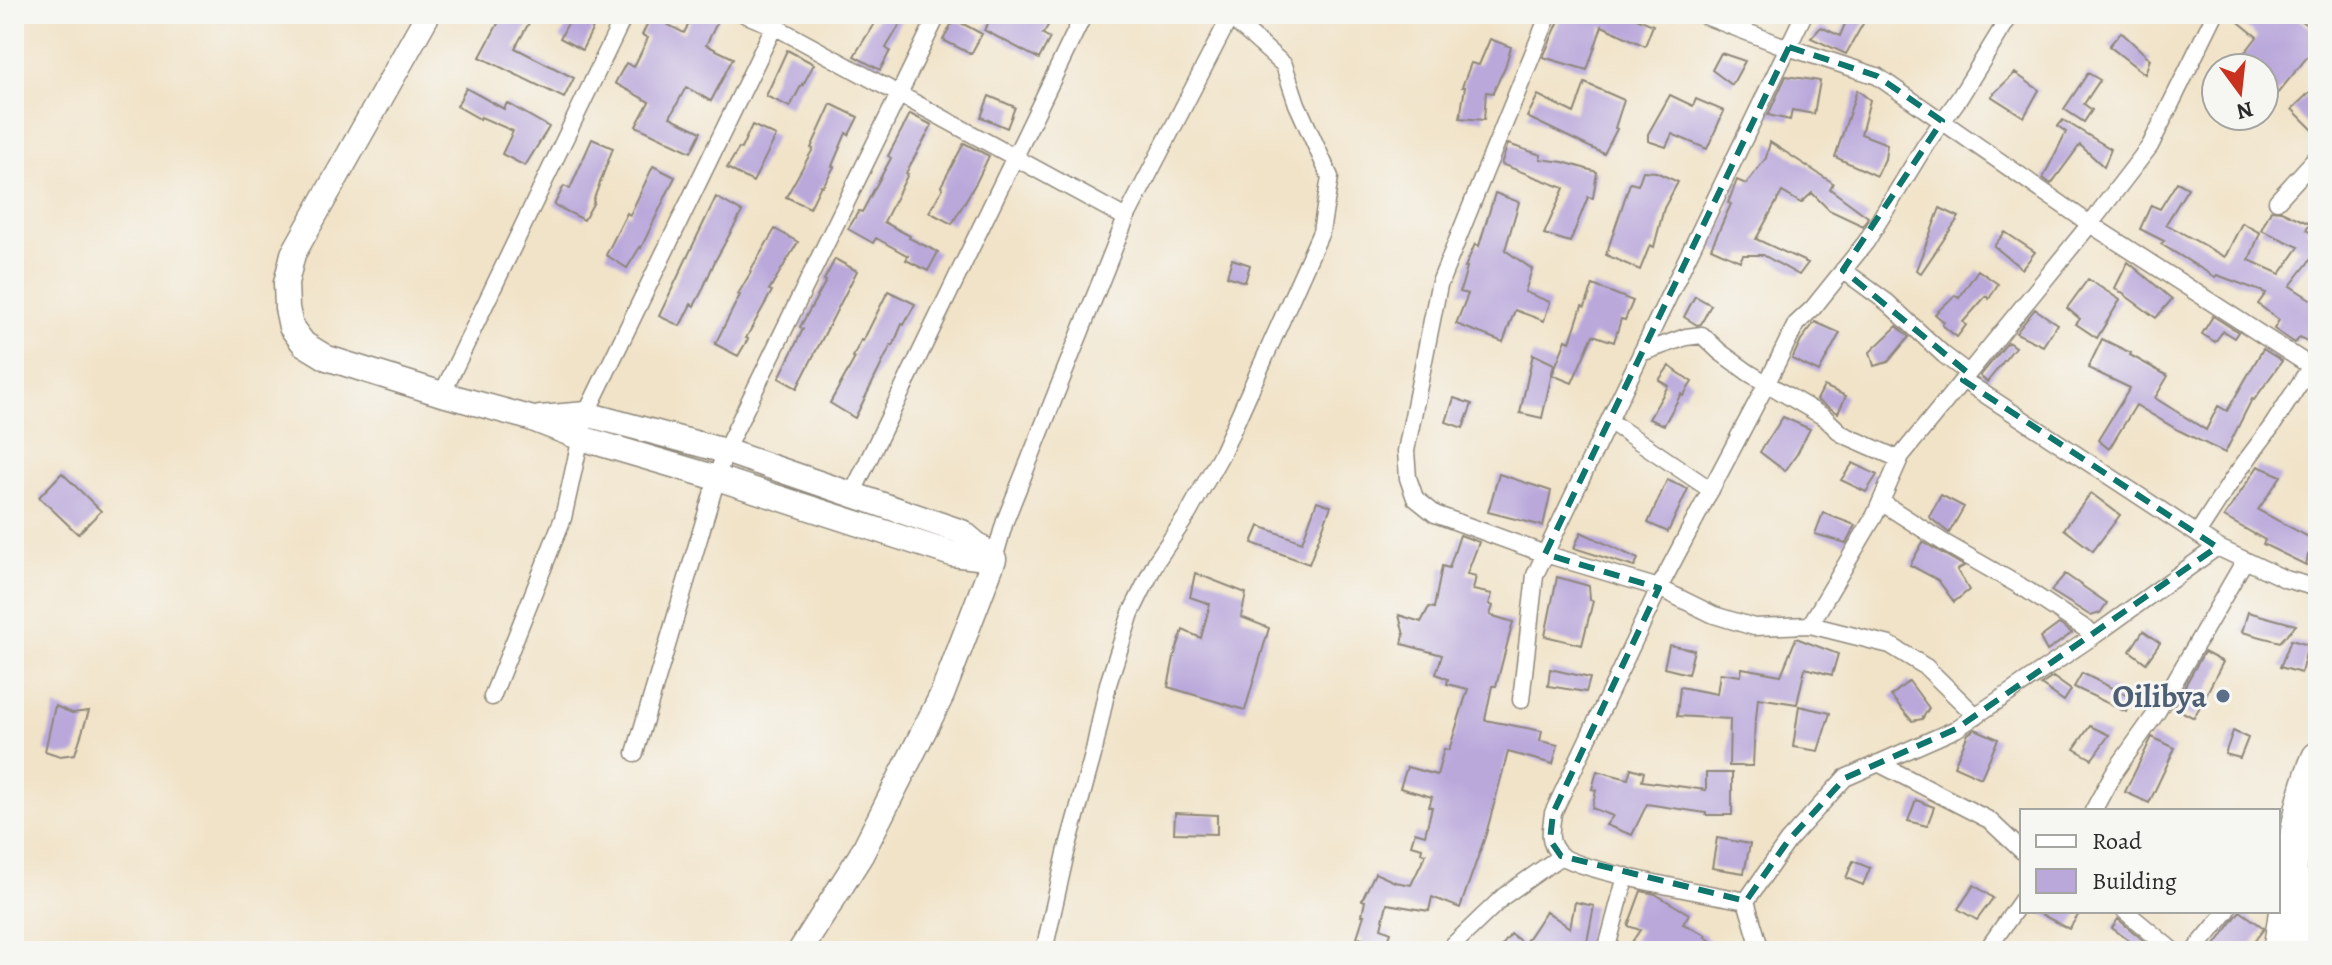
<svg xmlns="http://www.w3.org/2000/svg" width="2332" height="965" font-family="Alegreya,serif">
<style>
.building{fill:#baa8db}
.lines{fill:none;stroke-linecap:round;stroke-linejoin:round}
.street-casing{stroke:#8e877a;stroke-width:19}
.secondary-casing{stroke:#8e877a;stroke-width:27}
.highway-casing{stroke:#8e877a;stroke-width:35}
.street{stroke:#fff;stroke-width:16}
.secondary{stroke:#fff;stroke-width:24}
.highway{stroke:#fff;stroke-width:32}
.marked{fill:none;stroke:#0f766e;stroke-width:6;stroke-dasharray:16 10;stroke-linejoin:round}
.service-dot{fill:#5c6f8a;stroke:#f6f6f2;stroke-width:3}
.labels{text-anchor:middle;stroke-width:6;stroke-linejoin:round;paint-order:stroke}
.service-label{font-size:32px;font-weight:bold;fill:#4e5e75;stroke:#f6f6f2;text-anchor:end}
</style>
<rect width="100%" height="100%" fill="#f6f6f2"/>
<filter id="ink" filterUnits="userSpaceOnUse"><feTurbulence type="fractalNoise" baseFrequency=".0125" numOctaves="2"/><feDisplacementMap in="SourceGraphic" scale="16" xChannelSelector="R" yChannelSelector="G"/><feConvolveMatrix kernelMatrix="1 2 1 2 8 2 1 2 1" color-interpolation-filters="sRGB"/></filter>
<filter id="wash" filterUnits="userSpaceOnUse"><feTurbulence type="fractalNoise" baseFrequency=".006" numOctaves="4" result="noise"/><feDisplacementMap in="SourceGraphic" scale="32" xChannelSelector="R" yChannelSelector="G"/><feGaussianBlur stdDeviation="1.8" result="paint"/><feColorMatrix in="noise" values="0 0 0 0 0 0 0 0 0 0 0 0 0 0 0 0 0 1.4 0 .05"/><feComposite in="paint" operator="in"/></filter>
<g filter="url(#wash)">
<rect width="100%" height="100%" fill="#f1e3c8"/>
<g id="blocks">
<path class="building" d="M503,14H534L515,48L574,78L564,98L480,57Z
M573,14H600L582,50L560,38Z
M694,14H708L719,19L706,45L733,58L711,101L686,87L670,117L701,132L691,152L636,126L649,102L615,83L626,63L634,67L648,38L642,35L651,16L684,33Z
M880,14H906L886,48L890,51L880,70L854,56Z
M994,14H1055L1043,34L1050,38L1039,59L984,30Z
M1562,14H1627L1653,25L1645,46L1602,26L1587,70L1543,57Z
M1849,14H1857L1865,20L1846,54L1811,38L1821,27L1840,36Z
M2229,14H2261L2272,22L2279,14H2291L2318,33V44L2277,94L2264,86V68H2233L2257,37Z
M954,19L982,34L971,54L943,40Z
M2121,32L2150,59L2145,74L2109,46Z
M1490,39L1511,47L1505,67L1493,93L1486,92L1484,120L1460,118L1465,87H1462L1471,63L1479,65Z
M787,50L814,64L803,85L802,84L790,107L766,96Z
M1721,53L1745,61L1732,85L1712,70Z
M2015,73L2039,90L2024,117L1991,96Z
M2088,73L2100,80L2084,104L2092,110L2084,122L2064,109Z
M1786,76L1820,81L1814,114L1792,110L1790,120L1768,115Z
M1585,83L1624,100L1615,128L1617,129L1604,154L1527,117L1538,95L1574,113Z
M2318,84V135L2292,109Z
M466,88L504,109L507,103L549,127L525,166L502,154L513,131L481,117L480,119L457,106Z
M1857,90L1870,100L1861,134L1887,144L1885,159L1877,176L1835,157Z
M1670,95L1693,106L1696,99L1724,111L1707,149L1672,134L1666,147L1648,141V134Z
M989,96L1015,107L1007,128L981,117Z
M831,104L858,117L849,135L846,133L832,166L834,167L823,186L821,185L810,208L786,197L813,149L811,148Z
M910,114L932,125L906,173L908,174L884,222L910,236L909,238L938,252L928,271L906,260L908,256L876,238L873,243L848,229L859,211L862,212L891,158L888,156Z
M2063,120L2111,149L2104,167L2080,145L2051,184L2043,178L2066,132L2058,126Z
M752,125L776,136L753,182L727,168L739,148L741,149Z
M592,139L613,148L593,201L594,202L584,220L554,205L564,186L570,189Z
M1770,142L1833,183L1830,189L1868,217L1863,226L1829,210L1812,193L1801,203L1782,192L1756,239L1808,263L1799,275L1763,255H1743L1740,261L1711,248L1731,204L1728,203L1737,180L1746,184L1766,158Z
M964,143L989,156L977,181L952,224L929,212L943,188L941,186Z
M1508,144L1541,155L1540,159L1563,162L1597,172L1593,198L1588,197L1570,242L1544,234L1564,188L1501,164Z
M653,166L675,177L641,248L640,247L627,268L606,255L627,213L630,215Z
M1643,171L1656,172L1678,182L1664,208L1654,247L1650,245L1640,270L1606,255L1630,183L1638,185Z
M2177,182L2188,188L2166,224L2225,257L2242,223L2260,233L2249,260L2280,274L2299,247L2261,230L2271,210L2281,211L2310,224L2306,230L2318,237V263L2311,259L2290,286L2318,304V348L2300,337L2295,343L2274,329L2279,320L2258,304L2266,293L2217,275L2215,277L2161,244L2164,241L2140,229L2151,205L2160,209Z
M1495,193L1519,202L1505,250L1532,269L1525,292L1550,302L1544,321L1515,310L1503,342L1456,324L1468,294L1460,292L1467,267H1465L1475,244L1479,246Z
M716,197L742,212L715,261L701,293L694,306L691,304L680,326L659,316Z
M1940,208L1959,217L1921,273L1916,270Z
M775,229L798,242L769,290L772,291L746,338L748,339L738,356L715,344L740,295L738,294L751,272L750,271Z
M2005,232L2035,252L2022,269L1994,246Z
M835,259L857,271L797,388L779,378L803,329L800,327L826,281L824,280Z
M1232,259L1250,265L1245,282L1227,276Z
M2128,262L2172,299L2156,318L2115,288Z
M1978,270L1998,284L1989,299L1986,296L1963,322L1966,325L1957,337L1942,325L1944,322L1935,314L1955,295L1959,298Z
M2088,279L2120,300L2097,338L2076,324L2080,319L2067,308Z
M1593,285L1633,301L1625,320L1621,319L1614,342L1593,335L1572,383L1552,375L1566,340L1570,342L1582,306L1585,307Z
M888,291L915,304L904,325L902,324L893,346L891,345L855,418L830,403L855,358L853,357L861,340L863,341Z
M1695,296L1711,305L1701,324L1697,325L1684,317Z
M2035,309L2057,324L2043,346L2016,333Z
M2213,316L2238,332L2234,338L2223,331L2215,342L2202,334Z
M1815,322L1840,333L1819,372L1792,359L1801,340Z
M1897,326L1909,337L1888,362L1874,366L1870,352Z
M2102,339L2131,353L2130,355L2168,376L2155,398L2206,430L2218,406L2227,411L2263,349L2282,361L2254,400L2252,399L2225,453L2178,430L2136,405L2109,449L2098,440L2130,388L2088,368Z
M2008,342L2015,347L1987,382L1980,376Z
M1533,354L1554,364L1542,418L1520,413Z
M1669,366L1692,382L1683,396L1681,394L1664,425L1649,419L1668,386L1659,380Z
M1824,386L1846,396L1838,413L1817,400Z
M1454,398L1472,404L1463,428L1446,422Z
M1783,417L1810,429L1797,454L1785,471L1760,452Z
M1853,463L1877,475L1866,492L1841,480Z
M2258,466L2281,476L2258,510L2318,542V561L2308,555L2306,565L2263,544L2265,540L2224,517Z
M62,473L101,511L78,534L39,497Z
M1499,474L1551,491L1543,526L1488,512Z
M1667,480L1688,489L1668,532L1648,523Z
M2091,493L2120,515L2093,551L2064,529Z
M1941,495L1964,507L1949,533L1929,517Z
M1317,501L1331,506L1309,564L1252,543L1259,526L1302,542Z
M1823,513L1855,525L1846,543L1815,534Z
M1581,532L1638,559L1634,567L1574,548Z
M1460,535L1479,542L1467,574L1476,576L1473,590L1492,594L1489,604L1493,606L1490,615L1513,622L1496,686H1492L1485,720L1542,731L1540,741L1558,745L1553,764L1508,752L1486,834L1460,908L1432,897L1429,911L1387,904L1381,928L1391,932L1385,951H1361L1363,939L1357,937L1364,915H1362L1365,901L1362,900L1375,873L1395,882L1411,885L1426,854L1421,853L1422,848L1411,845L1415,832L1425,835L1432,807H1429L1432,797L1400,788L1407,767L1437,775L1444,749L1449,750L1468,689L1447,684L1448,679L1436,674L1442,655L1402,644L1404,635L1399,615L1421,622L1429,607L1434,608L1442,566L1449,568Z
M1923,542L1964,566L1957,570L1969,590L1954,602L1938,580L1910,565Z
M1195,573L1246,593L1241,617L1269,628L1245,710L1168,687L1174,657L1183,630L1201,638L1210,604L1190,597Z
M2065,574L2107,603L2100,613L2091,616L2051,591Z
M1557,577L1589,586L1590,600L1593,601L1582,645L1545,636Z
M2248,612L2296,625L2280,642L2242,632Z
M2059,624L2072,633L2047,651L2040,638Z
M2143,631L2160,643L2146,663L2130,651Z
M1796,638L1838,654L1832,675L1805,668L1797,704L1758,698L1756,719H1755L1753,766H1729L1730,719L1677,716L1680,687L1717,694L1720,673L1741,676L1742,668L1781,675Z
M2291,640L2308,645L2301,673L2280,667Z
M1669,645L1694,650L1688,674L1664,668Z
M2204,652L2223,662L2194,718L2173,707Z
M1550,669L1590,678L1586,692L1548,686Z
M2082,673L2132,698L2126,712L2074,687Z
M2053,677L2071,690L2064,701L2041,685Z
M1909,681L1929,708L1922,719L1912,721L1891,696Z
M55,706L72,713L89,711L75,754L60,756L45,751Z
M1799,706L1830,713L1818,751L1793,747Z
M2090,726L2109,735L2092,759L2074,749Z
M1975,729L1998,739L1981,778L1954,766L1968,734Z
M2233,731L2248,738L2240,758L2225,754Z
M2152,737L2175,748L2149,803L2125,792Z
M1631,768L1644,772L1642,781L1706,790V773H1732V815H1706V813L1647,804L1632,835L1606,825L1613,816L1592,808L1596,790L1592,789L1597,771L1628,779Z
M1916,800L1934,807L1927,826L1908,821Z
M1175,813L1217,815V834L1174,833Z
M1717,838L1750,844L1744,873L1712,868Z
M1853,861L1870,868L1863,885L1846,878Z
M1974,885L1993,898L1977,920L1958,909Z
M1641,891L1655,894L1689,914L1683,924L1706,935L1705,937L1726,951H1626L1640,930L1628,926Z
M1575,902L1594,906L1587,942L1582,951H1498L1511,934L1524,944L1546,911L1570,928Z
M2035,911H2081L2069,929Z
M2240,911L2264,928L2263,930L2247,951H2223L2215,945Z
M2118,919L2156,951H2143L2112,928Z"/>
</g>
</g>
<g filter="url(#ink)">
<use href="#blocks" fill-opacity="0" stroke="#8e877a" stroke-width="2"/>
<g class="lines">
<g class="street-casing">
<path id="street" d="M744,14L774,26L1126,218
M1549,14L1439,285L1406,451L1408,478L1415,498L1435,514L1545,554L1659,588L1714,615L1754,627L1810,625L1890,645L1926,667L1976,716
M1700,14L1778,44L1877,76L2090,224L2318,371
M2011,14L1960,97L1926,144L1866,242L1813,308L1796,324L1766,385L1659,588L1553,813C1551,829 1547,842 1559,854C1576,871 1715,895 1746,901L1788,841L1845,778L1956,729L2095,635L2217,547
M2277,201L2318,156
M1843,270L1888,303L1944,355L1968,373
M1641,353L1686,337L1702,335L1720,352L1749,373L1824,417L1842,434L1899,459
M1963,380L2217,547L2285,579L2318,588
M442,394L625,14
M1609,421L1711,490
M852,494L1084,14
M1881,502L1943,542L2027,590L2095,635
M2197,534L2234,477L2272,426L2311,366
M994,559L1005,521L1126,218L1230,17L1284,65L1297,104L1330,177L1321,232L1223,451L1188,514L1157,560L1131,613L1108,684L1093,755L1066,853L1044,951
M1810,625L1875,515L1901,456L2090,224L2150,146L2215,14
M492,697L563,518L586,414L780,14
M1521,700L1535,575L1804,14
M635,753L725,451L938,14
M1878,763L1989,820L2022,851
M2093,811L2113,774L2157,712L2245,560
M1746,901L1761,951
M2125,911L2173,951
M1450,951L1454,944L1504,896L1561,856
M1606,951L1626,876
M1986,951L2022,900
M2194,951L2227,911"/>
</g>
<g class="secondary-casing">
<path id="secondary" d="M428,14L293,254L286,283L287,308L291,327L304,344L327,358L442,394L530,418L581,438L717,478L952,554L994,559
M540,418L586,414L725,451L962,532L994,559
M800,951L861,855L942,695L994,559"/>
</g>
<g class="highway-casing">
<path id="highway" d="M2279,951C2290,890 2293,814 2318,758
M2304,951L2318,882"/>
</g>
<use href="#street" class="street"/>
<use href="#secondary" class="secondary"/>
<use href="#highway" class="highway"/>
</g>
</g>
<path class="marked" d="M1789,47L1877,76L1942,121L1843,270L1968,373L1963,380L2217,547L1956,729L1845,778L1788,841L1746,901L1561,856L1550,840L1553,813L1659,588L1545,554Z"/>
<circle class="service-dot" cx="2223" cy="696" r="8"/>
<g class="labels">
<g class="service-label">
<text x="2207" y="707">Oilibya</text>
</g>
</g>
<rect width="2332" height="965" fill="none" stroke="#f6f6f2" stroke-width="48"/>
<rect x="2020" y="809" width="260" height="104" fill="#f6f6f2" stroke="#a5a5a2" stroke-width="2"/>
<rect x="2036" y="835" width="40" height="12" fill="#ffffff" stroke="#a5a5a2" stroke-width="2"/>
<text x="2092" y="849" font-size="24" fill="#2b2b2b">Road</text>
<rect x="2036" y="869" width="40" height="24" fill="#baa8db" stroke="#a5a5a2" stroke-width="2"/>
<text x="2092" y="889" font-size="24" fill="#2b2b2b">Building</text>
<g transform="translate(2240 92) rotate(165)"><circle r="38" fill="#f6f6f2" stroke="#a5a5a2" stroke-width="2"/>
<path d="M0-6L14 30L0 20L-14 30Z" fill="#c8321e"/>
<text y="-12" font-size="22" font-weight="bold" text-anchor="middle" fill="#2b2b2b">N</text>
</g>
</svg>
